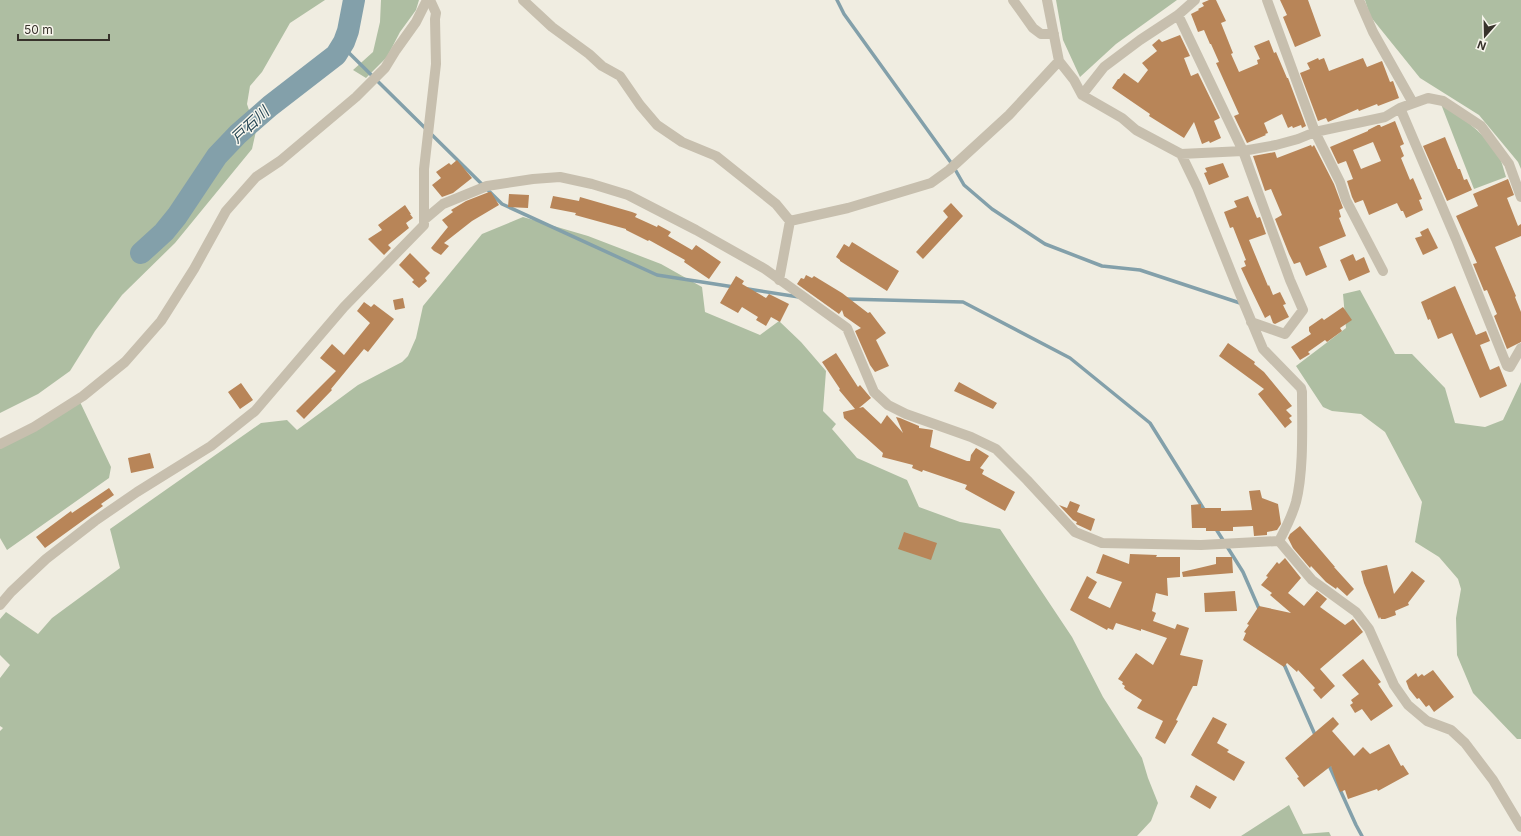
<svg xmlns="http://www.w3.org/2000/svg" width="1521" height="836" font-family="Inter,'Noto Sans JP',sans-serif">
<style>
.green{fill:#aebea2}
.lines{fill:none;stroke-linecap:round;stroke-linejoin:round}
.stream{stroke:#83a0aa;stroke-width:3.5}
.river{stroke:#83a0aa;stroke-width:22}
.building{fill:#b88558;fill-rule:evenodd}
.minor{stroke:#c7bfae;stroke-width:10}
.tertiary{stroke:#c7bfae;stroke-width:10}
.labels{text-anchor:middle;stroke-width:3;stroke-linejoin:round;paint-order:stroke}
.water-label{font-size:15px;font-style:italic;fill:#264654;stroke:#f8f6ed}
</style>
<rect width="100%" height="100%" fill="#f0ede1"/>
<path class="green" d="M0,0H325L290,23L262,72L250,86L247,104L256,131L252,149L175,243L122,295L95,331L70,371L38,394L0,413Z
M381,0H419L416,10L400,32L387,57L366,78L353,70L373,52L380,22Z
M1056,0H1177L1116,44L1080,77L1063,40Z
M1365,0H1521V169L1518,162L1479,115L1420,78L1370,16Z
M1441,104C1458,112 1490,139 1499,156C1502,162 1504,171 1506,177L1474,189Z
M523,217L588,236L661,264L702,287L705,312L760,335L779,321L801,342L826,371L823,411L836,424L832,429L857,458L907,480L919,507L960,522L1000,529L1072,637L1103,697L1142,758L1148,778L1158,803L1151,821L1137,836H0V731L3,728L0,726V678L10,665L0,655V619L6,612L38,634L52,618L120,568L110,529L261,423L287,420L297,430L358,385L402,362L408,356L416,338L423,306L482,234Z
M1360,290L1395,354H1412L1445,388L1455,423L1485,427L1503,420L1521,382V739H1517L1473,693L1457,655L1456,618L1461,589L1458,579L1439,557L1415,542L1422,502L1385,432L1361,414L1332,411L1323,407L1296,366L1346,328L1343,294Z
M80,402L111,467L109,478L7,550L0,538V448Z
M1289,805L1303,834L1329,832L1331,836H1241Z"/>
<g class="lines">
<path class="stream" d="M837,0L844,14L952,164L964,185L992,209L1045,244L1102,266L1140,270L1243,304
M342,46L502,204L657,275L734,287
M748,289L799,297
M845,299L963,302L1070,358L1150,423L1205,511
M1216,529L1243,572L1260,611
M1283,662L1316,737
M1328,763L1356,825L1362,836"/>
<path class="river" d="M141,253L164,232L177,216L217,156L238,134L270,106L336,55L344,42L348,31L354,0"/>
</g>
<path class="building" d="M1209,0H1216L1226,21L1221,23L1233,53L1231,54L1239,72L1258,64L1257,60L1260,59L1254,46L1269,40L1274,53L1276,52L1287,78H1288L1306,126L1302,128L1301,125L1293,128L1292,126L1288,128L1282,114L1264,123L1268,133L1265,134L1266,135L1247,143L1234,116L1239,114L1216,63L1219,62L1211,44H1210L1204,30L1198,32L1191,14L1199,10L1198,9L1204,6L1202,3Z
M1280,0H1308L1321,36L1295,47L1283,17L1287,15Z
M1180,35L1190,56L1184,58L1191,76L1198,73L1220,118L1214,121L1221,138L1210,143L1209,141L1202,144L1194,122L1184,138L1149,116L1150,114L1112,88L1118,79H1119L1124,73L1138,83L1148,70L1142,63L1157,51L1152,45L1159,39L1162,42Z
M1318,58L1319,60L1324,58L1329,71L1363,58L1367,67L1382,61L1390,82L1393,81L1399,98L1378,106L1377,104L1359,111L1358,109L1328,122L1326,118L1318,121L1300,73L1310,69L1307,63Z
M1395,121L1404,144L1400,146L1404,156L1401,158L1410,180L1413,178L1422,199L1419,200L1423,210L1406,218L1403,211H1401L1397,203L1369,215L1363,200L1355,203L1352,197L1347,181L1353,179L1346,161L1338,164L1330,147L1368,131V130L1378,125H1380L1381,127ZM1373,142L1381,161L1361,169L1353,150Z
M1445,137L1458,169H1460L1464,180L1467,179L1472,190L1447,201L1423,146Z
M1311,145L1312,147L1314,145L1334,184L1343,208L1339,210L1341,217L1339,218L1346,236L1319,247L1327,267L1306,276L1300,262L1294,264L1289,254L1275,219L1282,215L1271,189L1265,191L1253,156L1275,152L1277,158Z
M457,160L472,178L453,193L442,197L432,185L441,178L436,172L449,163L451,165Z
M1223,163L1229,177L1209,185L1204,173L1207,172L1205,168Z
M1508,179L1514,195L1507,198L1518,226L1521,224V236L1495,247L1516,296L1515,297L1521,312V342L1507,349L1494,316L1497,314L1487,290L1484,291L1473,264L1477,263L1456,216L1478,206L1473,194Z
M489,192H491L499,205L472,221L444,243L449,246L441,255L434,251L431,248L448,227L442,220L453,212L451,210L466,201Z
M509,194L529,195L528,208L508,207Z
M553,196L579,201L580,197L632,212L637,214L635,217L657,227L658,225L671,232L668,236L692,250L696,245L721,262L709,279L684,262L685,260L649,240L648,241L626,230V229L575,215L576,213L550,208Z
M1248,196L1257,218L1260,217L1266,234L1249,240L1268,286L1269,285L1273,295L1280,292L1286,304L1283,305L1289,317L1275,324L1273,323L1270,315L1265,318L1248,283L1241,268L1246,266L1244,261L1246,260L1233,227L1230,228L1224,212L1237,207L1234,201Z
M951,203L963,216L923,259L916,252L948,217L943,211Z
M405,205L411,214H410L413,218L406,223L409,228L388,245L391,248L384,255L368,239L382,230L378,225Z
M1428,228L1438,248L1423,255L1415,238L1422,236L1420,232Z
M852,242L899,271L887,291L840,261V260L836,257L844,244L849,247Z
M410,253L430,273L425,278L427,281L419,288L412,282L414,280L399,265Z
M1353,254L1356,261L1364,257L1370,272L1349,281L1340,260Z
M806,275L812,278L814,276L842,293L868,313L870,312L886,333L876,340L889,366L875,372L870,365L855,331L861,328L844,316L842,310L839,314L797,284L801,278L804,279Z
M736,276L744,281L742,284L766,298L769,294L789,304L780,322L771,317L766,326L756,320L758,317L742,307L738,313L720,303Z
M1455,286L1476,335L1486,331L1490,341L1480,345L1490,370L1499,366L1507,386L1480,398L1452,333L1438,339L1430,319L1428,320L1421,302Z
M403,298L405,308L395,310L393,300Z
M364,302L371,307L374,304L394,319L368,352L364,349L331,389L332,390L304,419L296,411L336,371L320,358L332,344L344,355L370,323L357,311Z
M1343,307L1352,320L1340,328L1342,331L1327,342L1325,340L1308,352L1310,354L1300,360L1291,347L1311,334L1309,331V327L1322,318L1324,320Z
M1228,343L1255,362L1254,364L1264,372L1292,406L1286,410L1292,416L1289,418L1292,422L1285,428L1258,394L1264,389L1219,356Z
M836,353L858,387L860,385L871,398L859,408L863,407L881,424L887,415L903,433L896,417L900,418L919,426V428L933,430L930,447L967,461H970L971,455L976,448L989,456L980,468L984,470L982,474L1015,492L1005,511L965,489L967,485L923,470L922,472L912,468L913,465L882,457L883,453L844,418L843,412L855,409L839,390L840,389L822,362Z
M959,382L997,403L993,409L954,391Z
M241,383L253,400L240,409L228,392Z
M150,453L154,468L131,473L128,458Z
M109,488L114,495L101,504L103,506L45,548L36,537L71,511L72,513Z
M1260,490L1262,498L1278,504L1281,524L1277,530L1267,532V535L1254,536L1253,526L1233,527V531H1206V528H1192L1191,505L1201,504V508H1221V511L1252,510L1249,491Z
M1070,501L1080,505L1077,512L1095,519L1091,531L1076,524L1077,522L1073,520L1059,505L1067,508Z
M1300,526L1335,567H1334L1354,589L1347,596L1337,587L1336,589L1326,582L1311,566L1310,568L1293,548L1288,538L1290,534Z
M904,532L937,543L931,560L898,549Z
M1103,554L1129,564L1130,554L1157,555L1156,557H1180V577L1167,578L1168,596L1156,593L1152,611L1156,613L1153,621L1175,629L1177,624L1189,628L1180,655L1203,660L1197,686H1193L1176,720L1178,721L1165,744L1155,738L1163,721L1137,708L1142,700L1126,690L1124,688L1125,686L1122,684L1123,682L1118,679L1136,653L1153,665L1167,638L1141,629V631L1116,623L1113,630L1108,628L1107,630L1070,610L1087,576L1097,582L1088,598L1110,608L1122,582L1096,573Z
M1216,557H1232L1233,573L1183,577L1182,572L1216,564Z
M1285,558L1301,578L1288,593L1304,606L1317,591L1327,599L1320,607L1345,625L1353,619L1363,632L1320,669L1335,686L1321,699L1313,690L1315,688L1298,670L1297,672L1287,663L1284,667L1243,640L1246,633L1244,632L1249,625L1247,624L1259,606L1291,613L1270,595L1272,593L1261,585L1268,577L1266,576L1277,562L1279,564Z
M1387,565L1394,594L1412,571L1425,581L1408,603L1409,605L1395,611L1396,615L1385,619H1381L1380,617L1379,619L1364,583L1361,571Z
M1235,591L1237,611L1205,612L1204,593Z
M1363,659L1381,682L1378,684L1393,706L1371,721L1362,709L1355,713L1350,705L1353,703L1351,700L1359,694L1342,675Z
M1433,670L1454,697L1434,712L1429,705L1426,707L1419,698L1417,699L1409,689L1406,681L1416,673L1418,677L1422,674L1424,676Z
M1213,717L1227,724L1217,743L1229,750L1227,752L1245,762L1234,781L1191,755Z
M1333,717L1339,724L1332,731L1354,756L1363,747L1370,754L1389,744L1401,766L1403,765L1409,774L1378,791L1377,789L1348,799L1345,790L1340,792L1331,766L1304,787L1297,778L1299,777L1285,758Z
M1196,785L1217,797L1210,809L1190,797Z"/>
<g class="lines">
<path class="minor" d="M523,0L552,27L589,54L602,66L620,76L640,105L657,125L682,142L716,156L776,204L790,221
M1013,0L1033,28L1041,34H1054
M1047,0L1059,61L1074,80L1082,95L1122,118L1136,130L1181,154L1243,151L1276,145L1298,139L1315,132L1385,117L1400,108L1428,98L1443,101L1481,126L1509,164L1521,197
M1267,0L1315,132L1340,182L1346,200L1383,271
M1359,0L1373,32L1413,103
M1178,15L1243,151L1290,280L1303,310L1285,334L1251,322
M1082,95L1104,67L1140,40L1178,15L1195,0
M1400,108L1456,239L1507,366L1510,367L1521,348
M1181,154L1197,187L1237,287L1263,349L1301,388L1302,392C1302,425 1304,470 1296,502C1292,516 1286,528 1279,541
M424,220L443,204L487,186L533,179L560,177L592,184L628,195L696,230L765,269L847,328L874,392L888,405L906,414L971,437L996,449L1027,480L1075,532L1102,543L1201,545L1279,541
M790,221L848,208L931,183L949,170L1009,115L1059,61
M779,280L790,221
M1279,541L1312,580L1356,612L1369,629L1394,685L1408,705L1427,721L1451,730L1465,743L1493,780L1521,827
M0,605L11,592L46,559L95,521L137,492L211,446L255,411L344,307L424,225V169L436,64L435,19L436,13L430,0"/>
<path class="tertiary" d="M0,444L34,427L83,396L125,362L161,321L194,269L226,211L256,177L280,161L356,97L385,68L396,50L416,22L427,0"/>
</g>
<g class="labels">
<g class="water-label">
<text transform="translate(250 125) rotate(-43)" y="5">戸石川</text>
</g>
</g>
<g transform="translate(1485 36) rotate(200)" stroke="#f8f6ed" stroke-width="3" paint-order="stroke">
<path d="M0-3L7 15L0 10L-7 15Z" fill="#37322b"/>
<text y="-6" font-size="11" font-weight="bold" text-anchor="middle" fill="#37322b">N</text>
</g>
<path d="M18 34v6h91v-6" fill="none" stroke="#37322b" stroke-width="2"/>
<text x="24" y="34" font-size="12" fill="#37322b" stroke="#f8f6ed" stroke-width="3" paint-order="stroke">50 m</text>
</svg>
